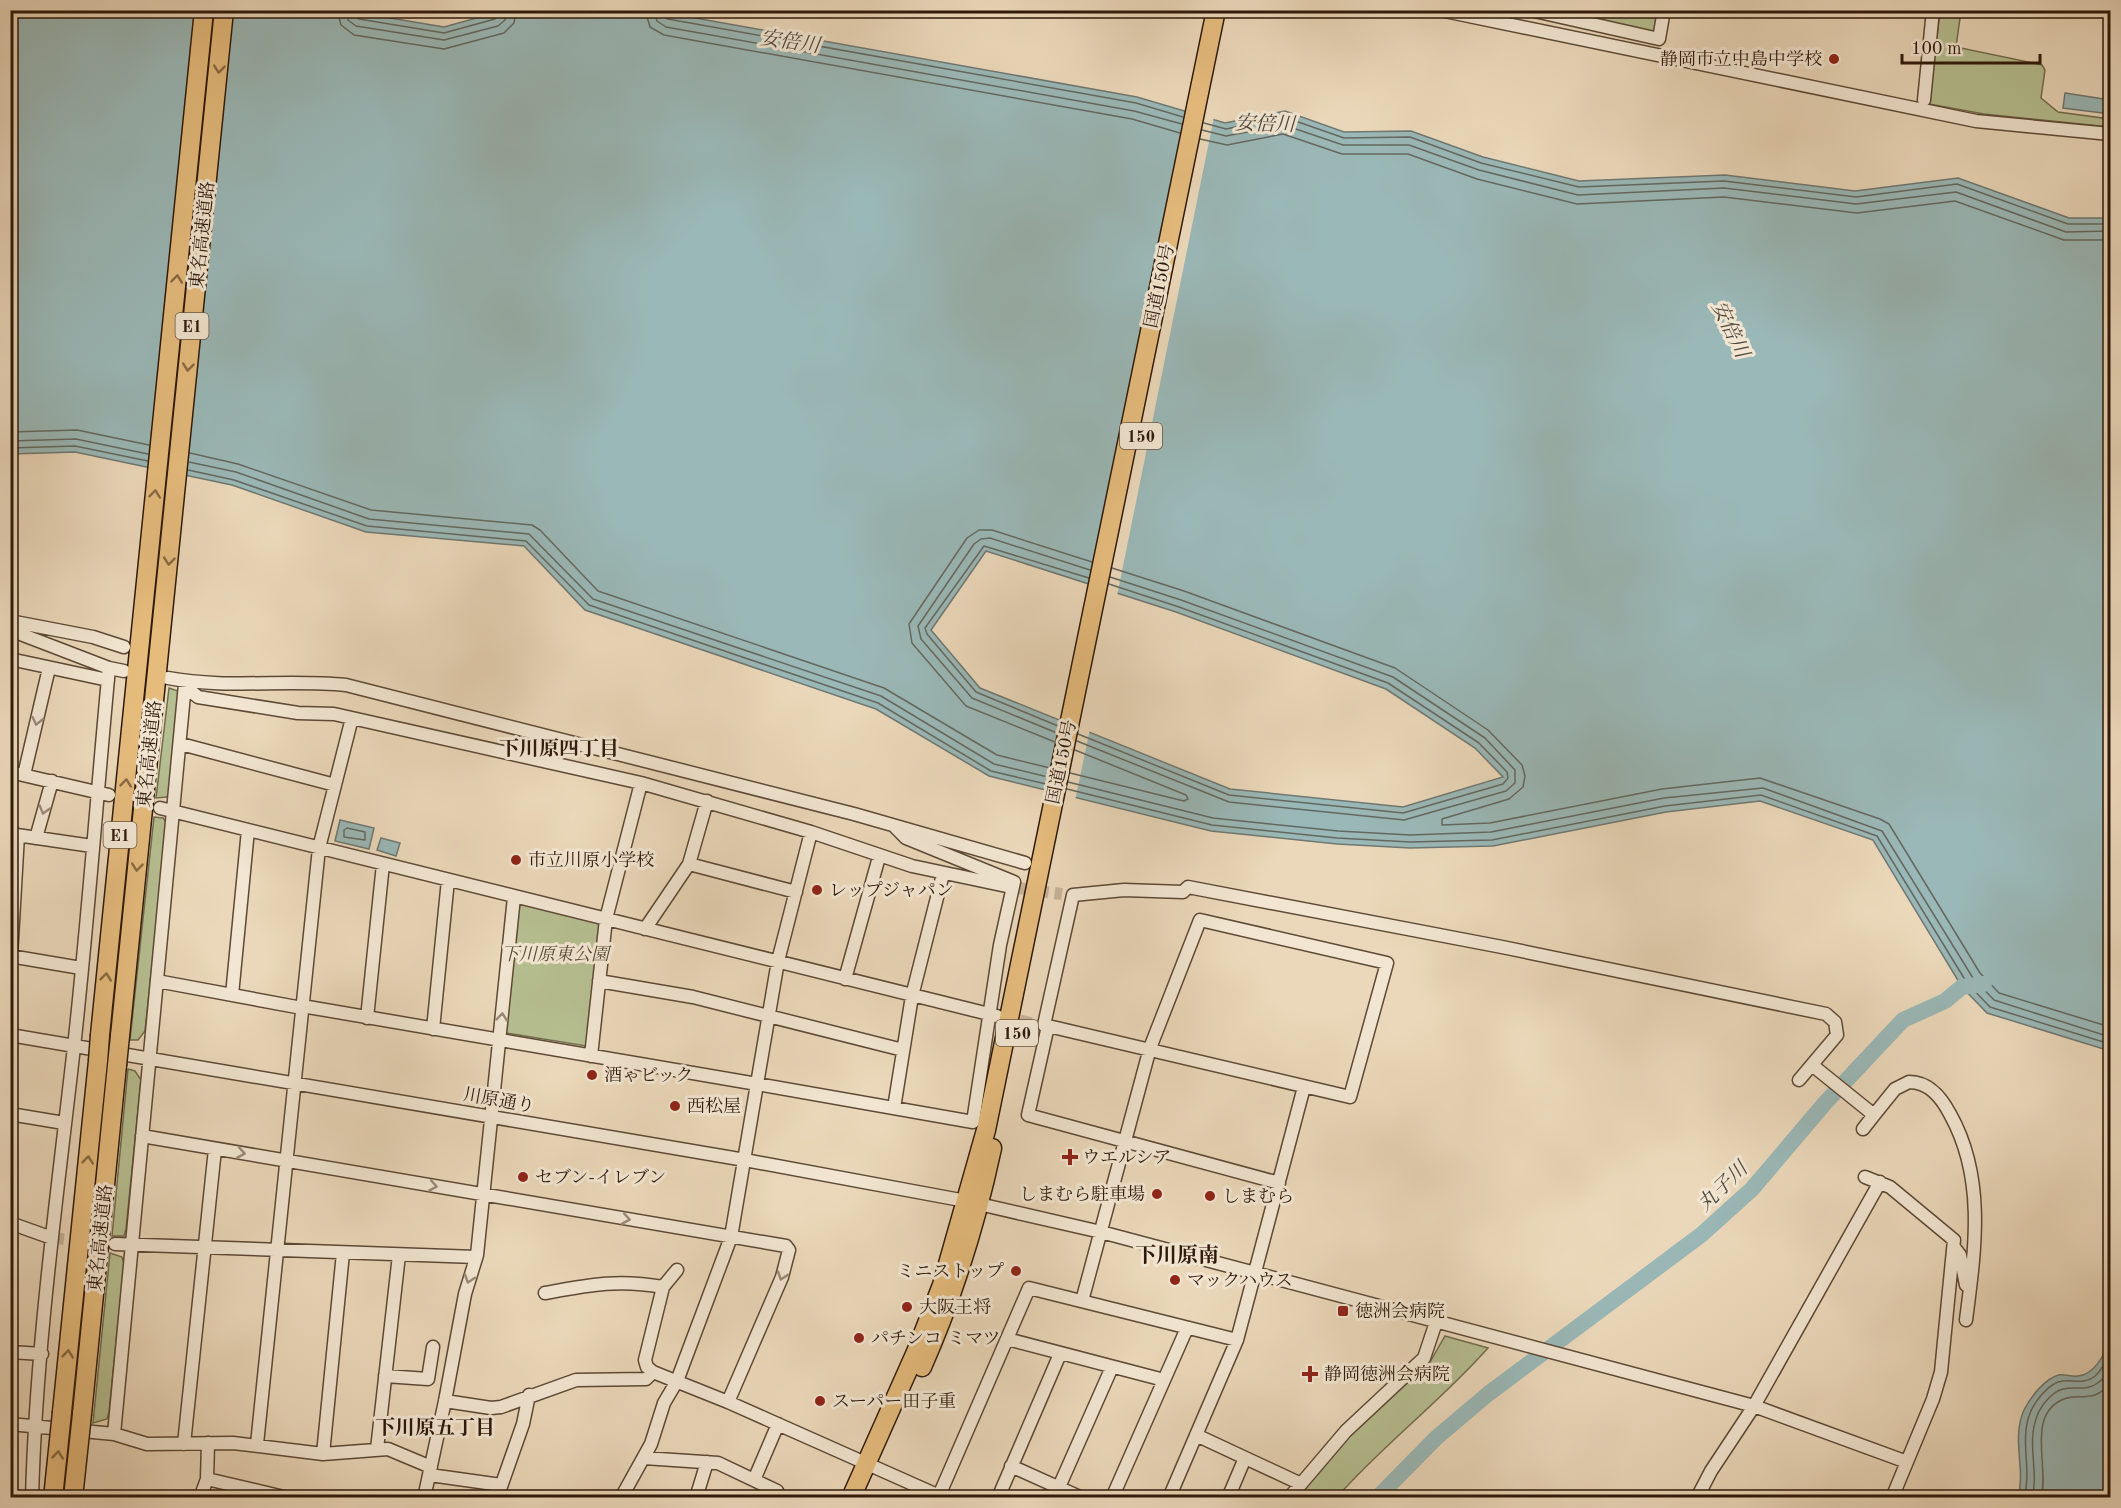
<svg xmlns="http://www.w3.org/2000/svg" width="2121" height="1508" font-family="'Old Standard TT','Noto Serif JP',serif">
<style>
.green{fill:#b6bf91;stroke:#726c4e;stroke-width:1.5}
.water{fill:#9ab8b7;stroke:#6f7872;stroke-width:1.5;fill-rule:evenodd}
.pier{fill:#ebd8ba}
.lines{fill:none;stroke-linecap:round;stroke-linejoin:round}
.shore{stroke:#646860;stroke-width:1.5}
.river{stroke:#9ab8b7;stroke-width:16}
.minor-tunnel{stroke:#c5b297;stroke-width:12;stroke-dasharray:12 6;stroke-linecap:butt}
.minor-casing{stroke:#5d4936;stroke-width:15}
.highway-casing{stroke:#2e190a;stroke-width:21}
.minor{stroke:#f2e6d2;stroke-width:12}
.highway{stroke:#e6bc7d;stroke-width:18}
.highway-bridge-casing{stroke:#2e190a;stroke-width:21;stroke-linecap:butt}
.highway-bridge{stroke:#e6bc7d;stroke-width:18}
.oneway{stroke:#8a6a44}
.oneway2{stroke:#9a8a78}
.poi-dot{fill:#8f2418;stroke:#f2e6d2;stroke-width:2}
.labels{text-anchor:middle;stroke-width:6;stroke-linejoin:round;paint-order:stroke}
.shield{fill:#f2e6d2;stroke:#695646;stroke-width:1.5}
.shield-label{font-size:16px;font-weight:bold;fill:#2e190a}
.poi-label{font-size:18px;fill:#2e190a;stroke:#f2e6d2;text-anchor:start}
.street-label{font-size:18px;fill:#2e190a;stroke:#f2e6d2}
.park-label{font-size:18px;font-style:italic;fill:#574b32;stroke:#f2e6d2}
.water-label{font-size:20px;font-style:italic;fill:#4e493e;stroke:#f2e6d2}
.neighbourhood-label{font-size:20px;font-weight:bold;fill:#2e190a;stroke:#f2e6d2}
.quarter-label{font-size:21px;font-weight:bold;fill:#2e190a;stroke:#f2e6d2}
</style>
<rect width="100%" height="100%" fill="#ebd8ba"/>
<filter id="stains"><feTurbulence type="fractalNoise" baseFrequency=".00333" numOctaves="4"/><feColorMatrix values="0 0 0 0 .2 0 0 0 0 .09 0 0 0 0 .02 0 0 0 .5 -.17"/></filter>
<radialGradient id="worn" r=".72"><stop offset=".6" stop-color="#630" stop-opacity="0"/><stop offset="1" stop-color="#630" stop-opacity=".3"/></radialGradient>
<path class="green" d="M1544,11H1660L1656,32Z
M1940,11H1961L1956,47L2042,65L2045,70L2041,98L2058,112L2110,119V127L1984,114L1929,104Z
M169,688L178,691L181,696L170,792L167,797L156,798Z
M154,817L163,818L167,823L145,1031L138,1040H130Z
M519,902L597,920L600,924L586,1046L506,1033Z
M128,1069L135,1071L141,1080L126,1229L124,1236H112Z
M110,1253L122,1257L124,1264L109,1412L107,1419L93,1423Z
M1445,1336L1488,1348C1441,1401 1384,1444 1337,1497L1295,1498L1347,1439L1430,1362Z"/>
<path class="water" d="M342,10L444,27L502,11H656L1137,97L1225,123L1285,111L1344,132L1411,131L1483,157L1579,181L1725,175L1855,191L1958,178L2069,218H2110V1051L1987,1013L1962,987L1873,840L1760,801L1666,812L1493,846L1410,848L1337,844L1211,831L989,776L876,709L585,610L524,546L366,532L232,485L75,452L11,454L10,11ZM986,551L1176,612L1386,689L1475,748L1503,777L1403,807L1230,789L980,688L931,630Z
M2065,93L2110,100V114L2063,108Z
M340,820L374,828L369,849L335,841Z
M381,838L400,843L396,856L377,850Z
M2110,1340V1497H2018C2026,1469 2011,1439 2024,1410C2030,1398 2045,1378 2059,1375C2065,1374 2072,1377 2078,1376C2094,1375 2105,1354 2110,1340Z"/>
<path class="pier" d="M1186,109L1214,117L1117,596L1088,587Z
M1062,718L1090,729L1075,801L1046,794Z"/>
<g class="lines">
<path class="shore" d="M337,10L341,25L354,35L444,49L504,33L514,23L516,10
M346,10L348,20L356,26L444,40L498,26L505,20L507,10
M353,10L354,16L359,19L444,33L495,19L500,10
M645,10L650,27L664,35L1132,119L1180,133
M654,10L657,21L666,27L1134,111L1182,124
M662,10L663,16L668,19L1136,103L1183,117
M1204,123L1226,129L1284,117L1344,138L1410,137L1481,163L1579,187L1724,181L1856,197L1957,184L2068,224H2110
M1202,130L1226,136L1284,125L1343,145H1409L1479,170L1578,195L1724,188L1856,204L1956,192L2066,232L2110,231
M1200,139L1227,145L1283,134L1342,154H1408L1477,179L1577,204L1724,197L1857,213L1955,201L2064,240H2110
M10,432L77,430L149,445
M10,441L76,439L148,454
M10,448L75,446L148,461
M190,453L238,464L371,510L532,525L540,530L598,591L884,688L997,755L1050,768
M189,462L236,472L369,519L529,534L593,599L881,696L994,764L1048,777
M188,470L234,480L367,526L526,541L589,605L878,703L991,771L1046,784
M1112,568L1184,591L1395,668L1488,730L1522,765L1525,776L1523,787L1509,799L1442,819V825L1490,823L1662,789L1760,778L1880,819L1889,824L1980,973L1999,993L2110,1027
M1058,726L976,692L927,634L925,628L984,546L1089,578
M1057,733L972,698L921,639L918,626L974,544L981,539L990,538L1090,570
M1078,734L1229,795L1403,813L1503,784L1508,778L1507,772L1479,743L1388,683L1179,607L1109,584
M1077,741L1229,802L1404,820L1506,791L1515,783V770L1485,738L1393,677L1181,600L1110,577
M1055,742L966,706L912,643L909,624L967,538L979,530H992L1092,562
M1070,773L1184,801L1188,799L1186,795L1075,750
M1068,782L1213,818L1338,831L1410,835L1491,832L1664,798L1763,788L1882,831L1973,978L1994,1000L2110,1037
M1067,789L1212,825L1337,838L1410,842L1492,840L1665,806L1761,795L1877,836L1967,983L1990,1007L2110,1044
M347,828L365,832V840L344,837V830Z
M2024,1498C2032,1471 2020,1443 2029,1416C2033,1403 2049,1382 2063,1381C2074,1380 2084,1384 2094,1377C2101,1372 2106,1361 2110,1355
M2032,1498C2039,1472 2027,1445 2036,1419C2039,1408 2051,1392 2063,1389C2076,1386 2087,1392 2099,1382C2104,1379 2107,1372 2110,1368
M2041,1498C2050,1469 2025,1414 2064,1399C2080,1393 2094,1404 2110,1383"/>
<path class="river" d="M1377,1498L1436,1438L1488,1394L1701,1235L1752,1189L1825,1103L1903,1020L1945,1001L1962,987L1984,984"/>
<path class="minor-tunnel" d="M1019,888L1062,894
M1002,1017L1036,1024
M52,1238L115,1244"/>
<g class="minor-casing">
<path id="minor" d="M1440,10L1976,121L2110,134
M1530,10L1659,39L1664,10
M1924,100L1933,10
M10,621L93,637L124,647
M10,630L109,668L124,671
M10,659L108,680
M168,678C227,689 287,679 346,685L854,814L1025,863
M187,688L198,697L298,713L334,714L641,783L811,832L912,866L1011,887
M181,744L335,785
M10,772L109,795
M24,775L49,668
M160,808L997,1016
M10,834L92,846
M36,838L52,781
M689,864L796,892
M645,929L689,864L707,801
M10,956L81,968
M11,956L18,835
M845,979L879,857
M157,981L302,1008
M599,981L693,997L903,1050
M232,995L248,830
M302,1006L757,1084L778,961L811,832
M367,1018L383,864
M1048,1026L1028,1115L1279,1183
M433,1029L448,880
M10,1035L745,1160L966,1201L1101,1232L1754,1406L1907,1462
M591,1056L606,919L641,783
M1812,1065L1874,1115L1895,1089L1909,1082C1929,1082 1941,1097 1950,1114C1986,1178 1975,1250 1966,1320
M894,1108L912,996L943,874
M10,1114L64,1123
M1863,1129L1874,1115
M142,1136L786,1246L789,1250L782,1277L728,1402
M1865,1177L1890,1187L1954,1240L1941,1372L1933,1399L1892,1498
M10,1223L52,1238
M115,1244L476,1257
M1954,1247L1960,1255L1966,1285
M677,1270L663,1287L645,1360L647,1367L653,1372L728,1402L944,1498
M545,1293C589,1285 617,1279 663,1287
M1082,1301L1150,1048L1200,920L1387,963L1350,1097L1044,1025L1073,895L1124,890L1183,892L1188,887L1502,947L1826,1014L1835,1022L1837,1035L1799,1080
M1007,1339L1164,1380
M10,1352L42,1354
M385,1376L428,1379L433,1347
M445,1401L491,1408L501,1407L576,1380L646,1379L653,1372
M10,1424L114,1434L147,1444L233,1443L323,1454L388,1449L431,1467
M114,1434L185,684
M1196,1435L1299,1483
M208,1443L207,1479L288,1498
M184,1444L215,1149
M257,1444L319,848L352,718
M377,1449L399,1255
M323,1454L343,1253
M644,1458L718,1463L777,1491L774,1498
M1011,1466L1082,1498
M430,1475L501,1485
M754,1480L778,1424
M1059,1487L1112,1367
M32,1498C36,1347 57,1197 74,1047C88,921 97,794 109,668
M200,1498L207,1479
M424,1498L445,1401L465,1294L477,1255L514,897
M497,1498L523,1424L529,1395
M621,1498L651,1444L664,1403L677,1381L731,1237L757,1084L973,1122L1000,945L1014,882L906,838L894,826
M696,1498L707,1462
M938,1498L1029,1288L1237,1340
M998,1498L1060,1354
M1112,1498L1187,1328
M1169,1498L1237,1340L1304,1087
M1228,1498L1245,1458
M1289,1498L1346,1431L1424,1358L1436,1322
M1697,1498L1711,1471L1754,1406L1880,1182"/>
</g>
<g class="highway-casing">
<path id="highway" d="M100,1035L204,10
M120,1036L224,10
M922,1367C953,1297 976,1223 992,1148
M62,1412L98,1061
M82,1414L117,1065
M851,1498L916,1352L942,1285L986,1130L1216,10"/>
</g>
<use href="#minor" class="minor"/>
<use href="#highway" class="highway"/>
<g class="highway-bridge-casing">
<path id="highway-bridge" d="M98,1061L100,1035
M117,1065L120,1036
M53,1498L62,1412
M73,1498L82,1414"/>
</g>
<use href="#highway-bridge" class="highway-bridge"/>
</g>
<defs><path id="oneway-chevron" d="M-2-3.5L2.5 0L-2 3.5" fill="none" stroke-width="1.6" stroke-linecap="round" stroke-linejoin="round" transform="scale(1.5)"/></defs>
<g class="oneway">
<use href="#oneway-chevron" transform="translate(219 69) rotate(96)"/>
<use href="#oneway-chevron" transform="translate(177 279) rotate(-84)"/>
<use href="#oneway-chevron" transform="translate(188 367) rotate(96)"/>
<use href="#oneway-chevron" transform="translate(155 494) rotate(-84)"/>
<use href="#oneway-chevron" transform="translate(169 561) rotate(96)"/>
<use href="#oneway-chevron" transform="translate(126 783) rotate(-84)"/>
<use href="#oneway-chevron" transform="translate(137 867) rotate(96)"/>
<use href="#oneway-chevron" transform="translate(106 977) rotate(-84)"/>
<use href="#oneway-chevron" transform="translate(88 1160) rotate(-84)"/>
<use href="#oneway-chevron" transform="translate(68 1354) rotate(-84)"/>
<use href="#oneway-chevron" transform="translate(58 1455) rotate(-84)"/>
</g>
<g class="oneway2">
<use href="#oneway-chevron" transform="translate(37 721) rotate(103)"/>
<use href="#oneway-chevron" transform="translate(44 810) rotate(106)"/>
<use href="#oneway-chevron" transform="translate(502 1017) rotate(-84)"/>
<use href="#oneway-chevron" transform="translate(241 1153) rotate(10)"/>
<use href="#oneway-chevron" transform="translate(433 1186) rotate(10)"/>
<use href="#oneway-chevron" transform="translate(626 1219) rotate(10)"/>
<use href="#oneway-chevron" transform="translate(782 1276) rotate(109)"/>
<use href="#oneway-chevron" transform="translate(469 1279) rotate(108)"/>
</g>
<g class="poi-dot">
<circle cx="1834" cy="59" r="6"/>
<circle cx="516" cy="860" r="6"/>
<circle cx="817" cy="890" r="6"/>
<circle cx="592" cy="1075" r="6"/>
<circle cx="675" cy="1106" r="6"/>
<path d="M1067 1148h6v6h6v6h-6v6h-6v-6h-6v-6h6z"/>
<circle cx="523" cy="1177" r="6"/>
<circle cx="1157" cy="1194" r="6"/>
<circle cx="1210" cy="1196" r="6"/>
<circle cx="1016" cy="1271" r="6"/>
<circle cx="1175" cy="1280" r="6"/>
<circle cx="907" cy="1307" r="6"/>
<rect x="1337" y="1305" width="12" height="12" rx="3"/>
<circle cx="859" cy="1338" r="6"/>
<path d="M1307 1365h6v6h6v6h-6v6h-6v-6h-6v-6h6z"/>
<circle cx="820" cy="1401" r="6"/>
</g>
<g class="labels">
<g class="shield">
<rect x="175.5" y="313" width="33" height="26" rx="4.5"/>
<rect x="1120" y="423" width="42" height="26" rx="4.5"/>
<rect x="103.5" y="822" width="33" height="26" rx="4.5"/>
<rect x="996" y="1020" width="42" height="26" rx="4.5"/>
</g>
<g class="shield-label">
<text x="192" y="332">E1</text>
<text x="1141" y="442">150</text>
<text x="120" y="841">E1</text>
<text x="1017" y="1039">150</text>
</g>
<g class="poi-label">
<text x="1822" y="65" text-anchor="end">静岡市立中島中学校</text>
<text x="528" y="866">市立川原小学校</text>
<text x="829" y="896">レップジャパン</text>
<text x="604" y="1081">酒ゃビック</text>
<text x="687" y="1112">西松屋</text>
<text x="1082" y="1163">ウエルシア</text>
<text x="535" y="1183">セブン-イレブン</text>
<text x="1145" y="1200" text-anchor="end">しまむら駐車場</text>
<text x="1222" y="1202">しまむら</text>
<text x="1004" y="1277" text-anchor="end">ミニストップ</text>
<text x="1187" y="1286">マックハウス</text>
<text x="919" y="1313">大阪王将</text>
<text x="1355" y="1317">徳洲会病院</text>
<text x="871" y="1344">パチンコ ミマツ</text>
<text x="1324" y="1380">静岡徳洲会病院</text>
<text x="832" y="1407">スーパー田子重</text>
</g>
<g class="street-label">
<text transform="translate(202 235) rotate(-84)" y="6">東名高速道路</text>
<text transform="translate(1159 286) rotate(-78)" y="6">国道150号</text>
<text transform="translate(149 754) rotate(-84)" y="6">東名高速道路</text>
<text transform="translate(1061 762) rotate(-78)" y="6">国道150号</text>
<text transform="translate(499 1100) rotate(10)" y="6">川原通り</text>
<text transform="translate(100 1238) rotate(-84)" y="6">東名高速道路</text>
</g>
<g class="park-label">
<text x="555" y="960">下川原東公園</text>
</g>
<g class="water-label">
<text transform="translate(790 41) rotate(8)" y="7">安倍川</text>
<text transform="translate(1265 123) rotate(2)" y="7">安倍川</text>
<text transform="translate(1731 329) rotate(64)" y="7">安倍川</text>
<text transform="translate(1722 1186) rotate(-44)" y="7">丸子川</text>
</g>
<g class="neighbourhood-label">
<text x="559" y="755">下川原四丁目</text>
<text x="435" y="1434">下川原五丁目</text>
</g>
<g class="quarter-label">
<text x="1177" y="1262">下川原南</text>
</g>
</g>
<rect width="2121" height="1508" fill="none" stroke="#ebd8ba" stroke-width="36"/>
<rect x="12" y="12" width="2097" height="1484" fill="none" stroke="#2e190a" stroke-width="3"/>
<rect x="18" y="18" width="2085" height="1472" fill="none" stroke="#2e190a" stroke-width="1.5"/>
<path d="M1902 54v9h138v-9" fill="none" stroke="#2e190a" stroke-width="3"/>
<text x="1911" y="54" font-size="18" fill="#2e190a" stroke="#f2e6d2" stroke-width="4.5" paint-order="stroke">100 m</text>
<rect width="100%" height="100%" filter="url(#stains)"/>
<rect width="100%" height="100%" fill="url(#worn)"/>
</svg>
